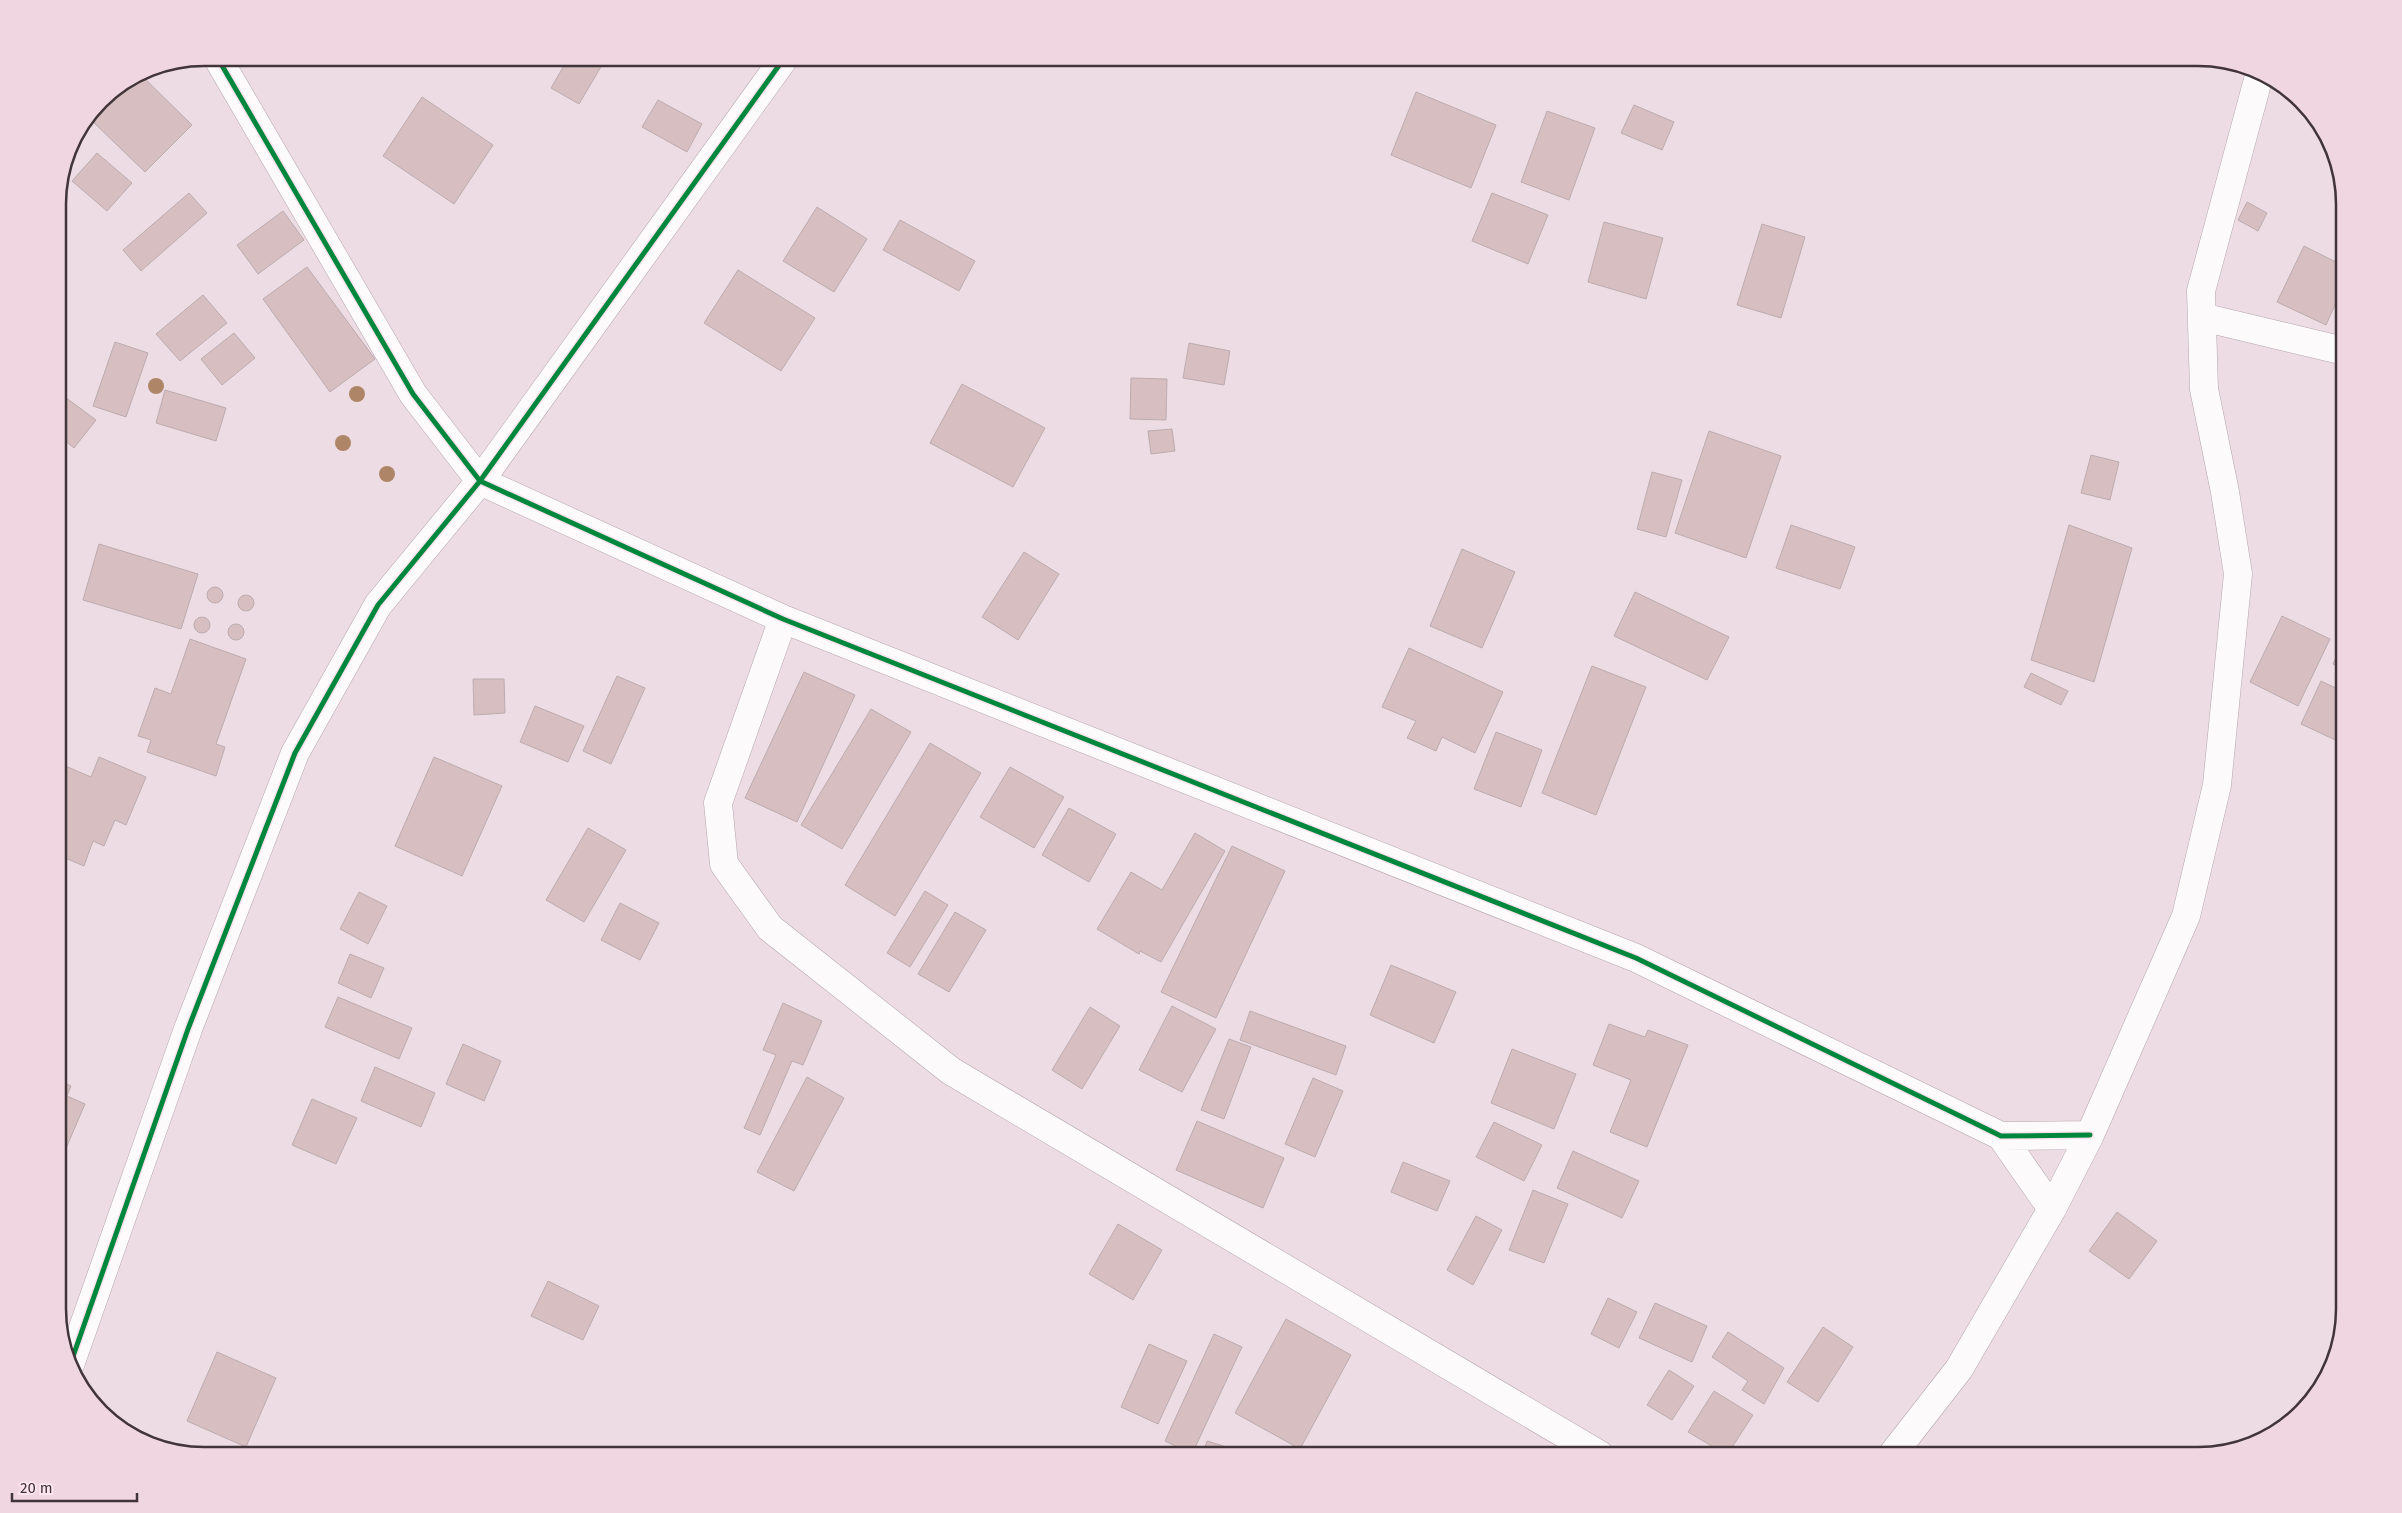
<svg xmlns="http://www.w3.org/2000/svg" width="2402" height="1513" font-family="'Fira Sans',sans-serif">
<style>
.building{fill:#d6bec1;stroke:#bbacaf}
.lines{fill:none;stroke-linecap:round;stroke-linejoin:round}
.minor-casing{stroke:#b4a6ac;stroke-width:29}
.minor{stroke:#fcfafb;stroke-width:28}
.cycleway-casing{stroke:#fee4ef;stroke-width:8}
.cycleway{stroke:#00873e;stroke-width:5}
.tree{fill:#ae8667}
.rim{fill:none;stroke:#41353a;stroke-width:2.5}
</style>
<rect width="100%" height="100%" fill="#eedce4"/>
<path class="building" d="M277,57H293L289,64Z
M569,57H588L602,65L579,104L551,88Z
M140,74L192,125L145,172L89,118L101,100Z
M1416,92L1496,125L1471,188L1391,155Z
M422,97L493,145L454,204L383,156Z
M658,100L702,124L687,152L642,127Z
M1634,105L1674,122L1662,150L1621,133Z
M1547,111L1595,128L1569,200L1521,182Z
M97,153L132,183L107,211L72,181Z
M189,193L207,213L141,271L123,250Z
M1492,193L1548,215L1528,264L1472,241Z
M2247,202L2267,213L2258,231L2238,220Z
M817,207L867,239L834,292L783,261Z
M283,211L304,240L258,274L237,245Z
M900,220L975,261L959,291L883,250Z
M1604,222L1663,238L1646,299L1588,282Z
M1762,224L1805,237L1781,318L1737,305Z
M2304,246L2344,266V285L2326,325L2277,302Z
M307,267L375,359L330,392L263,299Z
M738,270L815,318L781,371L704,323Z
M203,295L227,323L180,361L156,334Z
M234,333L255,358L222,385L201,359Z
M115,342L148,353L126,417L93,406Z
M1189,343L1230,351L1224,385L1183,378Z
M58,372L65,378L58,387Z
M1131,378L1167,379L1166,420L1130,419Z
M962,384L1045,428L1013,487L930,443Z
M165,390L226,408L216,441L156,423Z
M61,394L96,420L74,448L58,435V399Z
M1172,429L1175,451L1151,454L1148,431Z
M1709,431L1781,456L1746,558L1675,533Z
M2091,455L2119,462L2110,500L2081,493Z
M1652,472L1682,480L1666,537L1637,529Z
M1791,525L1855,547L1840,589L1776,568Z
M2069,525L2132,548L2094,682L2031,660Z
M99,544L198,574L181,629L83,600Z
M1462,549L1515,572L1482,648L1430,626Z
M1024,552L1059,574L1018,640L982,617Z
M207 595a8 8 0 1 1 16 0a8 8 0 1 1-16 0Z
M1635,592L1729,637L1707,680L1614,636Z
M238 603a8 8 0 1 1 16 0a8 8 0 1 1-16 0Z
M2282,616L2330,639L2298,706L2250,682Z
M194 625a8 8 0 1 1 16 0a8 8 0 1 1-16 0Z
M228 632a8 8 0 1 1 16 0a8 8 0 1 1-16 0Z
M190,639L246,659L216,744L225,747L216,776L147,752L151,740L138,736L155,688L171,694Z
M2344,640V670L2333,664Z
M1409,648L1503,692L1475,753L1442,737L1436,751L1407,738L1416,721L1382,707Z
M1592,666L1646,687L1596,815L1542,793Z
M804,672L855,695L797,822L745,798Z
M2031,673L2068,691L2061,705L2024,687Z
M617,676L645,688L611,764L583,751Z
M473,679H504L505,713L474,715Z
M2321,681L2344,692V744L2301,724Z
M535,706L584,726L568,762L520,742Z
M871,709L911,732L842,849L801,825Z
M1496,732L1542,750L1521,807L1474,789Z
M930,743L981,773L895,916L845,885Z
M99,757L146,777L126,825L115,820L104,846L93,841L84,866L58,855V776L63,765L91,777Z
M434,757L502,786L462,876L395,846Z
M1010,767L1064,797L1034,848L980,817Z
M1069,808L1116,834L1089,882L1042,855Z
M588,828L626,850L584,922L546,900Z
M1195,833L1225,851L1161,962L1140,951L1139,954L1097,929L1131,872L1162,890Z
M1232,846L1285,871L1216,1018L1161,992Z
M925,891L948,905L910,967L887,953Z
M359,892L387,906L368,944L340,929Z
M620,903L659,923L640,960L601,940Z
M955,912L986,930L949,992L918,974Z
M350,954L384,968L371,998L338,983Z
M1391,965L1456,992L1434,1043L1370,1015Z
M338,997L412,1028L399,1059L325,1027Z
M783,1003L822,1021L803,1065L792,1061L760,1135L744,1128L776,1055L763,1050Z
M1172,1006L1216,1029L1182,1092L1139,1070Z
M1090,1007L1120,1026L1082,1089L1052,1070Z
M1250,1011L1346,1046L1336,1075L1240,1040Z
M1609,1024L1645,1037L1648,1030L1688,1045L1647,1147L1610,1132L1631,1080L1593,1065Z
M1229,1039L1251,1047L1224,1119L1201,1110Z
M463,1044L501,1061L484,1101L446,1084Z
M1512,1049L1576,1074L1554,1129L1491,1103Z
M375,1067L435,1093L421,1127L361,1101Z
M807,1077L844,1098L794,1191L757,1172Z
M1313,1078L1343,1091L1315,1157L1285,1144Z
M58,1080L71,1086L67,1096L85,1104L58,1167Z
M312,1099L357,1118L336,1164L292,1145Z
M1197,1121L1284,1158L1263,1208L1176,1170Z
M1494,1122L1542,1145L1524,1181L1476,1157Z
M1573,1151L1639,1181L1622,1218L1557,1188Z
M1403,1162L1450,1181L1437,1211L1391,1192Z
M1533,1190L1568,1204L1544,1263L1509,1250Z
M2117,1212L2157,1241L2129,1279L2089,1251Z
M1476,1216L1502,1230L1473,1285L1447,1270Z
M1118,1224L1162,1250L1133,1300L1089,1274Z
M548,1281L599,1306L583,1340L531,1316Z
M1608,1298L1637,1312L1619,1348L1591,1334Z
M1655,1303L1707,1326L1692,1362L1639,1338Z
M1286,1319L1351,1355L1300,1449L1235,1413Z
M1823,1327L1853,1347L1818,1402L1787,1382Z
M1728,1332L1784,1368L1764,1404L1742,1390L1748,1381L1712,1357Z
M1214,1334L1242,1347L1192,1454L1165,1441Z
M1149,1344L1187,1361L1158,1424L1121,1407Z
M217,1352L276,1378L246,1447L187,1421Z
M1669,1370L1694,1386L1672,1420L1647,1405Z
M1714,1391L1753,1415L1727,1455L1688,1432Z
M1207,1441L1253,1455H1202Z
M1161,1448L1176,1455H1157Z"/>
<g class="lines">
<g class="minor-casing">
<path id="minor" d="M217,57L413,394L480,481L783,619L1636,958L2001,1136L2090,1135
M2202,317L2344,351
M783,619L718,803L724,864L770,928L951,1071L1600,1455
M2001,1136L2052,1209
M71,1362L188,1029L295,753L378,605L480,481L785,57
M1892,1455L1959,1369L2052,1209L2090,1135L2186,916L2217,785L2238,574L2225,492L2204,389L2201,291L2259,76"/>
</g>
<use href="#minor" class="minor"/>
<g class="cycleway-casing">
<path id="cycleway" d="M217,57L413,394L480,481L783,619L1636,958L2001,1136L2090,1135
M71,1362L188,1029L295,753L378,605L480,481L785,57"/>
</g>
<use href="#cycleway" class="cycleway"/>
</g>
<g class="tree">
<circle cx="156" cy="386" r="8"/>
<circle cx="357" cy="394" r="8"/>
<circle cx="343" cy="443" r="8"/>
<circle cx="387" cy="474" r="8"/>
</g>
<path d="M0 0H2402V1513H0ZM204 66H2198A138 138 0 0 1 2336 204V1309A138 138 0 0 1 2198 1447H204A138 138 0 0 1 66 1309V204A138 138 0 0 1 204 66Z" fill="#efd6e1" fill-rule="evenodd"/>
<path class="rim" d="M204 66H2198A138 138 0 0 1 2336 204V1309A138 138 0 0 1 2198 1447H204A138 138 0 0 1 66 1309V204A138 138 0 0 1 204 66Z"/>
<path d="M12 1493v8h125v-8" fill="none" stroke="#41353a" stroke-width="2.5"/>
<text x="20" y="1493" font-size="15" fill="#41353a" stroke="#fee4ef" stroke-width="4" paint-order="stroke">20 m</text>
</svg>
